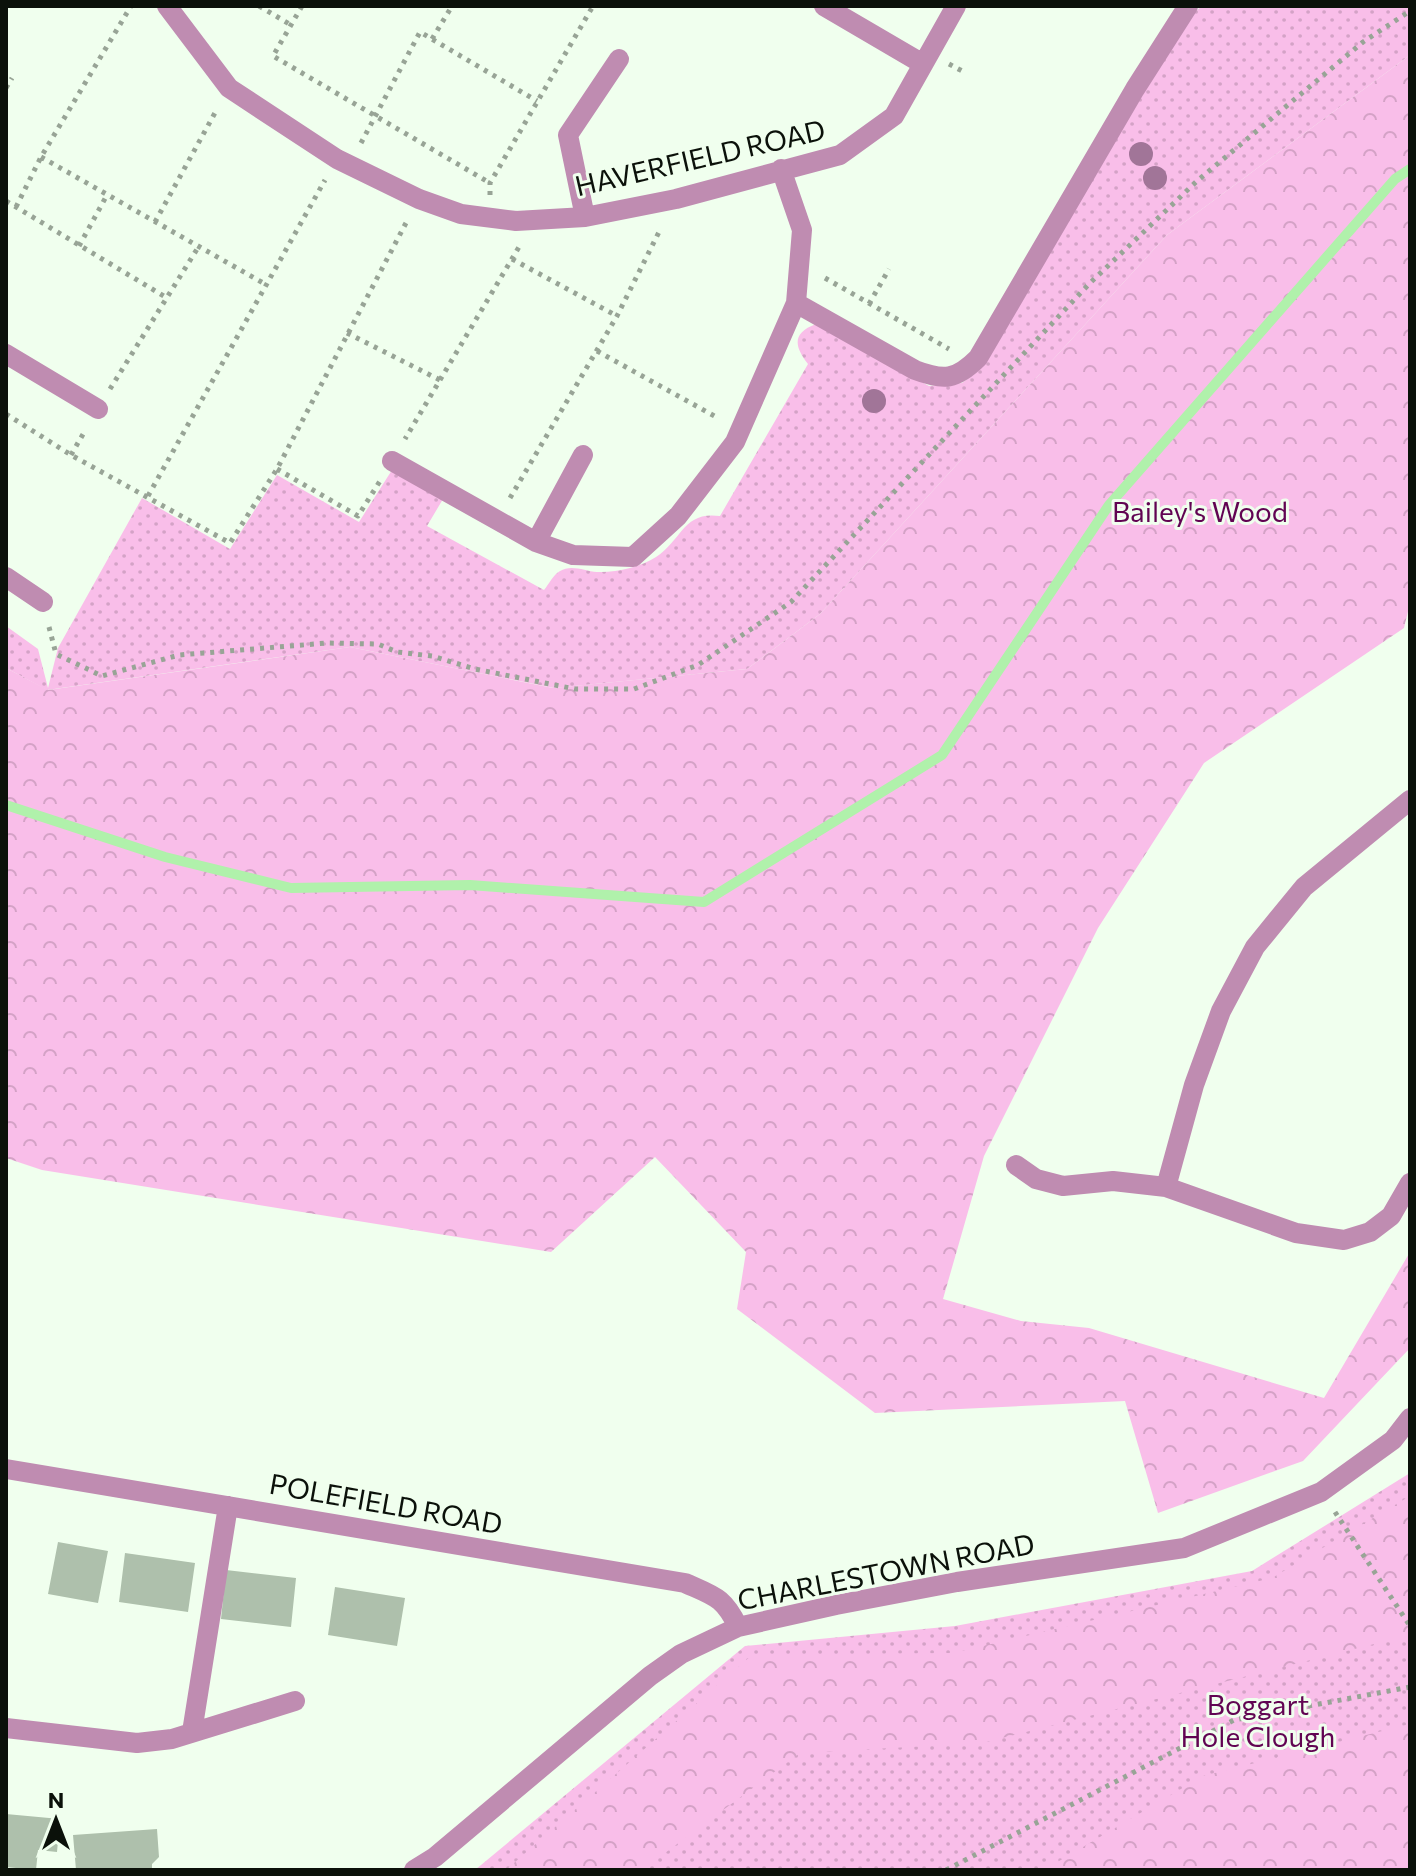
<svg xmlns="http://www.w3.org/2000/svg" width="1416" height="1876" font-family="Commissioner,sans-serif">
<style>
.grass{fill:url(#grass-dots)}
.forest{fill:url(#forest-crowns)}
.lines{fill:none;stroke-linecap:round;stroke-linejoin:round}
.stream{stroke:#b0f1ab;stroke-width:10}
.building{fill:#aec0ac}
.path{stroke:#98a496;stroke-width:5;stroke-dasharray:4 6;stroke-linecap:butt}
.minor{stroke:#bf8cb1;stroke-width:20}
.tree{fill:#a17598}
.labels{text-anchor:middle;stroke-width:6;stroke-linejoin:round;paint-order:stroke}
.street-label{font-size:28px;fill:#0b110a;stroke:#f0ffee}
.park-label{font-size:28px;fill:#610452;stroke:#f0ffee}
</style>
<defs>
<pattern id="grass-dots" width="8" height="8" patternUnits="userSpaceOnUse" patternTransform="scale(2)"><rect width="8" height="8" fill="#f9bee9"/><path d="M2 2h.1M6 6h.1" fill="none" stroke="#d4a2c6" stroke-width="1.8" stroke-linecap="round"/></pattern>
<pattern id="forest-crowns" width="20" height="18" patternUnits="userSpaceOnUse" patternTransform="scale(2)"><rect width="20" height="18" fill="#f9bee9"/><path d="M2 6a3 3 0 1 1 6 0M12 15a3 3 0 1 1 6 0" fill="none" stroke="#d4a2c6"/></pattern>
</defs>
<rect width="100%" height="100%" fill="#f0ffee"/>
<path class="grass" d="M1202,6H1410V55L1167,235L820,614L747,669L554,688L350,647L47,690L6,668V626L38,649L48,688L58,648L142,498L230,549L277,475L359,522L392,470L443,499L427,526L544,590C549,584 553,575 560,571C571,564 585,571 597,572C615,573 641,567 656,557C683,539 683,511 720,516L808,364C794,346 792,333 816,324L929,386L962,383L977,372L1189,17Z
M1410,1473V1870H475L745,1646L955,1626L1252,1571Z"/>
<path class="forest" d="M1410,55V603L1404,628L1204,763L1098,928L984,1156L943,1299L1021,1321L1089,1328L1324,1398L1410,1252V1348L1303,1461L1158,1513L1125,1401L875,1413L737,1309L746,1252L655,1157L551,1252L42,1170L6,1158V668L48,690L350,647L553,688L747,669L820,614L1167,235Z
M1410,1496V1635L982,1743L800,1753L642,1870H506L752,1655L953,1653L1272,1578Z
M1410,1724V1870H1044L1203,1776Z"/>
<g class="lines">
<path class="stream" d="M6,805L165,857L291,888L470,885L704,902L942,755L1109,505L1395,179L1410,169"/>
</g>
<path class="building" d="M58,1542L108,1551L98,1603L48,1594Z
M125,1553L195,1563L188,1612L119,1602Z
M226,1570L296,1578L291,1627L221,1619Z
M335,1587L405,1598L397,1646L328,1635Z
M6,1814L60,1819L57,1852L38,1850L36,1870L6,1867Z
M157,1829L159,1857L152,1864V1870H76L73,1835Z"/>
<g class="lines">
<path class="path" d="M259,6L291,25
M302,6L273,56L490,183
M432,39L452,6
M949,64L966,73
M6,88L12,78
M361,143L420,32L537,101
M41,157L265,284
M490,195V183L593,6
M6,201L167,298
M16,207L41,157L131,6
M155,222L216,111
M79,246L107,195
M512,259L617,316
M825,278L949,349
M869,304L889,269
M347,333L440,380L405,439
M597,351L718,418
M440,380L519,247
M110,389L199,246
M6,414L71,455L230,543L277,469L407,221
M71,455L86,429
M277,469L358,516L380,481
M148,496L325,180
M510,498L617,316L661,228
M49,627L56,654L102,676L179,655L327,643L378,644L397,652L432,656L475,669L575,689H634L698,665L791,602L1089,284L1197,181L1363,42L1410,11
M1335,1512L1410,1626
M946,1870L1234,1720L1410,1687"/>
<path class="minor" d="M167,6L229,88L337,159L419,199L461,214L516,221L585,217L676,199L840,155L894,116L956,6
M824,6L923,64
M585,217L568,135L619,59
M796,303L915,370C944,381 956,380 978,358L1135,89L1188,6
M6,354L98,409
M392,461L536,542L573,555L633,557L678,516L735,442L796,303L802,230L781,169
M536,542L583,455
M6,577L43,602
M1016,1165L1036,1179L1063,1186L1113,1181L1166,1187L1296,1233L1344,1240L1370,1232L1391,1216L1410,1183
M1166,1187L1194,1085L1221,1011L1255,947L1304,887L1410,800
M6,1469L685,1583C714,1596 724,1597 738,1627
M6,1728L137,1743L172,1739L295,1701
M192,1732L228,1506
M414,1870L435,1857L650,1676L681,1654L738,1627L836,1605L957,1582L1184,1548L1321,1492L1393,1440L1410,1418"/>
</g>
<g class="tree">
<circle cx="1141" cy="154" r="12"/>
<circle cx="1155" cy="178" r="12"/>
<circle cx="874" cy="401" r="12"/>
</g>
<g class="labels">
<g class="street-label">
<text transform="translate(700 158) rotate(-13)" y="10">HAVERFIELD ROAD</text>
<text transform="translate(386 1504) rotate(10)" y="10">POLEFIELD ROAD</text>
<text transform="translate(886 1572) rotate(-11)" y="10">CHARLESTOWN ROAD</text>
</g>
<g class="park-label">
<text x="1200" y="522">Bailey's Wood</text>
<text x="1258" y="1715">Boggart<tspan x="1258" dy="32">Hole Clough</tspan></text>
</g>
</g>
<rect width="1416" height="1876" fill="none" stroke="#0b110a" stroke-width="16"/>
<g transform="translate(56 1820)" stroke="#f0ffee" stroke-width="6" paint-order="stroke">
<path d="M0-6L14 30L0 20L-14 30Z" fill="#0b110a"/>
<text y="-12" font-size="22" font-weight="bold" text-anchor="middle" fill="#0b110a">N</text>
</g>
</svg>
